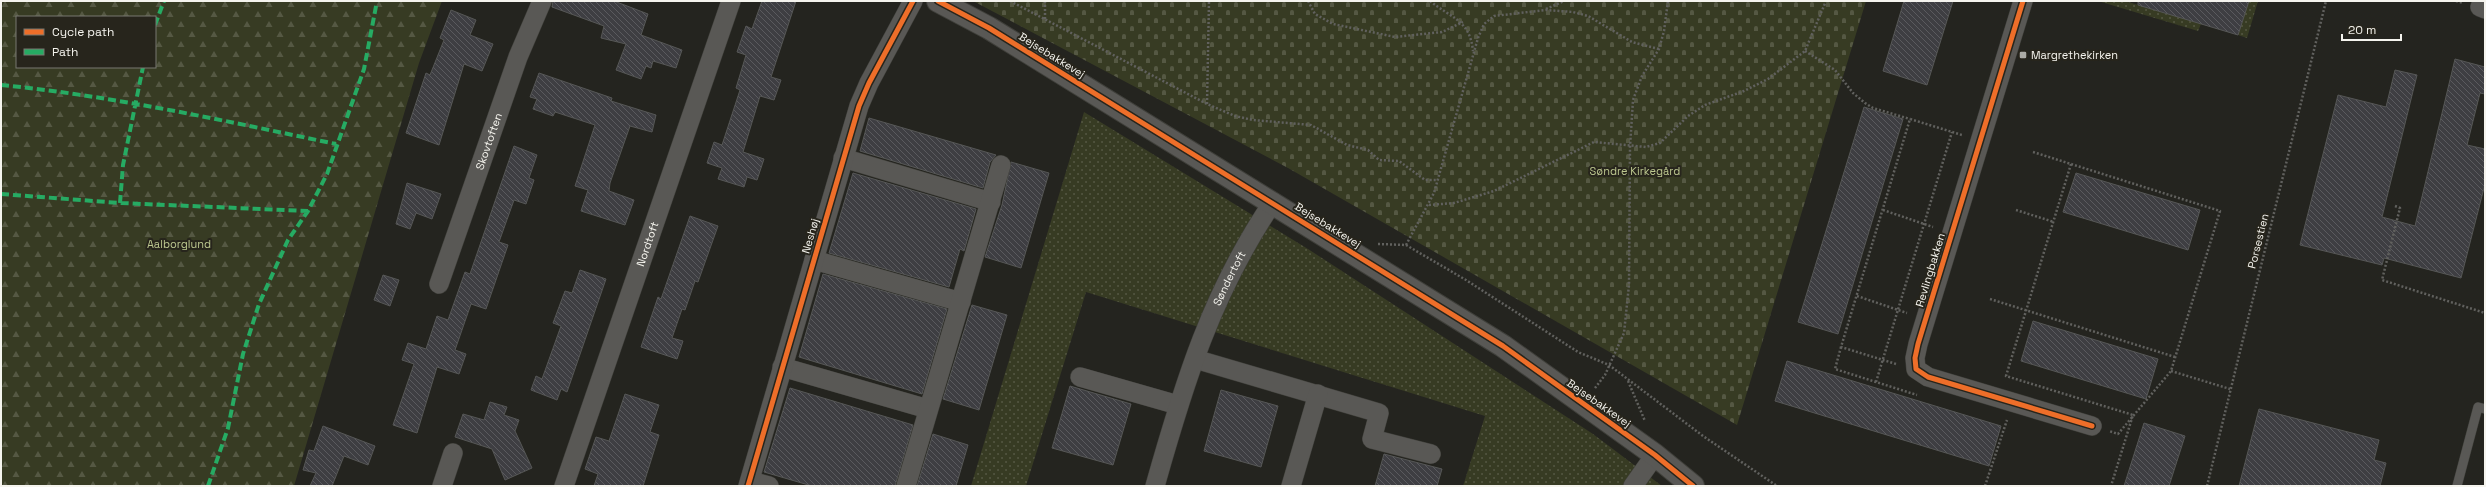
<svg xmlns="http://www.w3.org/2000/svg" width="2486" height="487" font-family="'Space Grotesk',sans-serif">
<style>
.grass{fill:url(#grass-dots)}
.forest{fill:url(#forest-firs);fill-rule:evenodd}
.cemetery{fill:url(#cemetery-stones)}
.building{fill:url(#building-back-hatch);stroke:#565756}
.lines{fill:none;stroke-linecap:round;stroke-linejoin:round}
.service-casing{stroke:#3f3f3a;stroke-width:10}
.minor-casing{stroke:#3f3f3a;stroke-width:20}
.tertiary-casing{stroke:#3f3f3a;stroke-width:24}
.path{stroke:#61615e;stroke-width:2.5;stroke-dasharray:2 2;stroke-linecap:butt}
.service{stroke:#595855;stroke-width:9}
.minor{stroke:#595855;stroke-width:19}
.tertiary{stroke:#595855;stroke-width:22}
.quiet{stroke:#26ab63;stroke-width:4;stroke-dasharray:8 4;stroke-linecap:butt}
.cycleway-casing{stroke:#27251c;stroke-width:8}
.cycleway{stroke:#ee6e29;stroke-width:5}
.poi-dot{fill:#acaba6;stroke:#27251c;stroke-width:1.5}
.labels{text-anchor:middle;stroke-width:4;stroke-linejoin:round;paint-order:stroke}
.street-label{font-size:11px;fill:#f5f4ee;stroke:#27251c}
.poi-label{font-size:11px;fill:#f5f4ee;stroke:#27251c;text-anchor:start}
.park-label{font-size:11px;fill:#bcc78f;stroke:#27251c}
</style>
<defs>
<pattern id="grass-dots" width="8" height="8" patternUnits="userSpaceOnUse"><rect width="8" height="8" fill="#373b23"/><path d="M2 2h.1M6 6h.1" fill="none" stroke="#555843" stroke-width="1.8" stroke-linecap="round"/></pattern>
<pattern id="forest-firs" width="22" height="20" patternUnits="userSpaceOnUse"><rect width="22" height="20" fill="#373b23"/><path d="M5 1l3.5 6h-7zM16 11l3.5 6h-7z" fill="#555843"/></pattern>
<pattern id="cemetery-stones" width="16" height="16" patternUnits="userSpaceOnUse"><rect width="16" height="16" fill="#373b23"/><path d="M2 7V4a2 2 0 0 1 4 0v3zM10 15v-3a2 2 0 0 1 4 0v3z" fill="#555843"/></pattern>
<pattern id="building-back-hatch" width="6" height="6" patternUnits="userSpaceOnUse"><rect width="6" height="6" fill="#3e3e42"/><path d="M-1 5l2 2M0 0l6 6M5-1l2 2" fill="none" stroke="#5a5a5e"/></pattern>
</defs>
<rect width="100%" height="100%" fill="#24241f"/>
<path class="grass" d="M2098,1H2125L2201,24L2198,31Z
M2249,1H2258L2247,38L2238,35Z
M1084,112L1308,249L1593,434L1662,486H1463L1485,416L1086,292L1026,486H971Z"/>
<path class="forest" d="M1,1H442L419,63L294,486H1ZM17,17H155V67H17Z"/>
<path class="cemetery" d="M973,1H1866L1737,425L1288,168Z"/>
<path class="building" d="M553,1H614L648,14L641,35L682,50L676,68L653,61L651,68L646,66L641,79L616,70L626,44L601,38L604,26L552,7Z
M762,1H796L771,77L781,80L774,100L760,96L743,152L764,159L757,180L747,177L744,187L718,179L722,168L707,163L714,142L722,145L740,90L736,88L746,55L737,52L746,26L752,29Z
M1904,1H1953L1927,85L1883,71Z
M2138,1H2249L2238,35L2138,5Z
M451,10L476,20L470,35L493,44L482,71L464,64L439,145L406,133L426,73L430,75L444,40L440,38Z
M2455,59L2485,67V94L2480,93L2467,145L2485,149V184L2461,278L2384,258L2382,265L2300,245L2338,95L2386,107L2395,70L2417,75L2382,217L2415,226Z
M539,73L612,98L611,101L656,115L652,132L630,126L610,183L609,191L634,200L625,225L581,211L588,190L575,186L595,125L555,112L553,116L533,109L537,99L530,97Z
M1864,107L1903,119L1838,334L1798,322Z
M869,118L996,155L990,162L983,188L860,151Z
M514,146L537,155L529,178L534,180L526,204L514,200L499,242L508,245L486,309L471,304L455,350L466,354L459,374L437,367L417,433L393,425L414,364L402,360L408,343L426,349L437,316L448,320L465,272L470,274Z
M1011,162L1049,173L1021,268L985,257L1002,205Z
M853,173L976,209L964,251L960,249L949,287L829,253Z
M2076,173L2200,210L2188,250L2063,212Z
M407,183L441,194L432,219L416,213L410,229L396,224Z
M690,216L718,226L698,282L695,281L685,310L682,309L672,338L683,341L677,359L641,347L658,297L661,299Z
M580,270L606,279L567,392L561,389L557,400L531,390L536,376L542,379L561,326L553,323L565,291L572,293Z
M823,274L947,309L922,394L799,357Z
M383,275L399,280L390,306L374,300Z
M972,305L1007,315L979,410L943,399Z
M2033,321L2158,359L2146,399L2021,361Z
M1787,361L2001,426L1989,466L1775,401Z
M1070,386L1131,404L1113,465L1052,448Z
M790,388L913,425L895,486H812L764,472Z
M1221,390L1278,406L1261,467L1204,451Z
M625,394L659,405L650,432L659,435L643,486H594L598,474L585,469L596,437L609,441Z
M490,402L507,407L504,415L519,420L515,431L532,468L505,480L492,449L455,437L463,414L484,420Z
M2259,409L2379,440L2374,460L2386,463L2380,486H2239Z
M2144,423L2185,436L2169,486H2124Z
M323,426L375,446L368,465L344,456L332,486H310L316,473L303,470L309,450L314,451Z
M933,434L968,445L956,486H917Z
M1384,454L1442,469L1437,486H1375Z"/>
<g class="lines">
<g class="service-casing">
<path id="service" d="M2457,486L2478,407L2485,409"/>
</g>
<g class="minor-casing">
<g id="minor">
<path d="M2023,1L1918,344L1915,358L1916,369L1928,377L2092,426"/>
<path d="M2480,7L2485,9"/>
<path d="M843,158L991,202"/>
<path d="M814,260L961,302"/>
<path id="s1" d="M439,284L518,57L542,1"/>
<path d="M1195,359L1379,413L1372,439L1431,454"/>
<path d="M782,367L928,409"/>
<path d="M1080,377L1178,405"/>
<path d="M750,481L769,486"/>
<path d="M442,486L453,453"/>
<path id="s2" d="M564,486L731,1"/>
<path d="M748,486L859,106L869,83L913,1"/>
<path d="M906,486L1001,165"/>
<path id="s3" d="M1155,486C1184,383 1212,292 1273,202"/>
<path d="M1291,486L1318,394"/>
<path d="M1633,486L1655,455"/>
</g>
</g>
<g class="tertiary-casing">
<path id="tertiary" d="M938,1L989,28L1503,346L1655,455L1693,486"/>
</g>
<path class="path" d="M1010,1L1207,104L1235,116L1253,120L1311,125L1347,145L1368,150L1379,160L1399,161L1425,180H1438
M1308,1L1315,14L1333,24L1395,37L1442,32L1463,22
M1430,1C1451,18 1470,20 1473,51
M2456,1L2463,3
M1546,9L1564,1
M1045,19V1
M1805,51L1835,70L1853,93L1865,103L1873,108L1910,119
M1207,104L1209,1
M2033,152L2220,211L2171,371L2118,434L2109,431
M2071,164L2006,376L2133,415L2111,486
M1429,205L1454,203L1494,191L1594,142L1646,147L1660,143L1688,116L1705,105L1744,91L1768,79L1805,51L1826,1
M2395,206L2400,208L2382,280L2485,313
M1883,210L1933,227
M2016,210L2054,222
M1378,244L1406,245L1434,193L1478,38L1484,24L1494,16L1546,10L1573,12L1588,16L1632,42L1659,49
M1406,245L1466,280L1578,352L1609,365L1703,436L1777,486
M1857,296L1907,313
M1990,299L2175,357
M1841,347L1835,369L1917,395
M1896,364L1841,347L1910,119L1962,135
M2171,371L2230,389
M1628,381L1645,421
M1876,382L1952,132
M1595,388L1605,375L1624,333L1629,285L1630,147L1633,100L1642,76L1659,49L1664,31L1668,1
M1985,486L2007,420
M2207,486L2326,1"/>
<use href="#service" class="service"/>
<use href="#minor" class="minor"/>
<use href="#tertiary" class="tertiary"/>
<path class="quiet" d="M155,25L164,1
M1,85C114,96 225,121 336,144
M1,194L120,203L308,211
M120,203L123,165L143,67
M208,486L228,428L243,354L259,304L288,240L308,211L327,174L364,69L377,1"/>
<g class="cycleway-casing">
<path id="cycleway" d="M938,1L989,28L1503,346L1655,455L1693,486
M2023,1L1918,344L1915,358L1916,369L1928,377L2092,426
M748,486L859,106L869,83L913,1"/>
</g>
<use href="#cycleway" class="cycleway"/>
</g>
<rect class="poi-dot" x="2019" y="51" width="8" height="8" rx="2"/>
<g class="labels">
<g class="street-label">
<text transform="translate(1052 55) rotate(32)" y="4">Bejsebakkevej</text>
<text dy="4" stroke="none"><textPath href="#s1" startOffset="151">Skovtoften</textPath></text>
<text transform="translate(1328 225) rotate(32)" y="4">Bejsebakkevej</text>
<text transform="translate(810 236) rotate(-74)" y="4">Neshøj</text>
<text transform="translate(2258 241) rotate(-76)" y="4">Porsestien</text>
<text dy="4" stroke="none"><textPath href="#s2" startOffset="256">Nordtoft</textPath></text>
<text transform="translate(1930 270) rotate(-73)" y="4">Revlingbakken</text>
<text dy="4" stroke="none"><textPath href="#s3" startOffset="221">Søndertoft</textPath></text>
<text transform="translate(1599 403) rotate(35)" y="4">Bejsebakkevej</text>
</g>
<g class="poi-label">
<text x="2031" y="59">Margrethekirken</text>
</g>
<g class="park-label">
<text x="1635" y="175">Søndre Kirkegård</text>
<text x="179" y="248">Aalborglund</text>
</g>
</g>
<rect width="2486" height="487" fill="none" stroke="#f5f4ee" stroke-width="4"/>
<rect x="16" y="16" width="140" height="52" fill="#27251c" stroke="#797870"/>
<rect x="24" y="29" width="20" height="6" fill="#ee6e29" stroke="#797870"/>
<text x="52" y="36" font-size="12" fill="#f5f4ee">Cycle path</text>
<rect x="24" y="49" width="20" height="6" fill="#26ab63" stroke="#797870"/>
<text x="52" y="56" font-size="12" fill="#f5f4ee">Path</text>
<path d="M2342 34v6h59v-6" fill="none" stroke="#f5f4ee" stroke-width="2"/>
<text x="2348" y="34" font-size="12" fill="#f5f4ee" stroke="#27251c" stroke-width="3" paint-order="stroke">20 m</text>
</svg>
